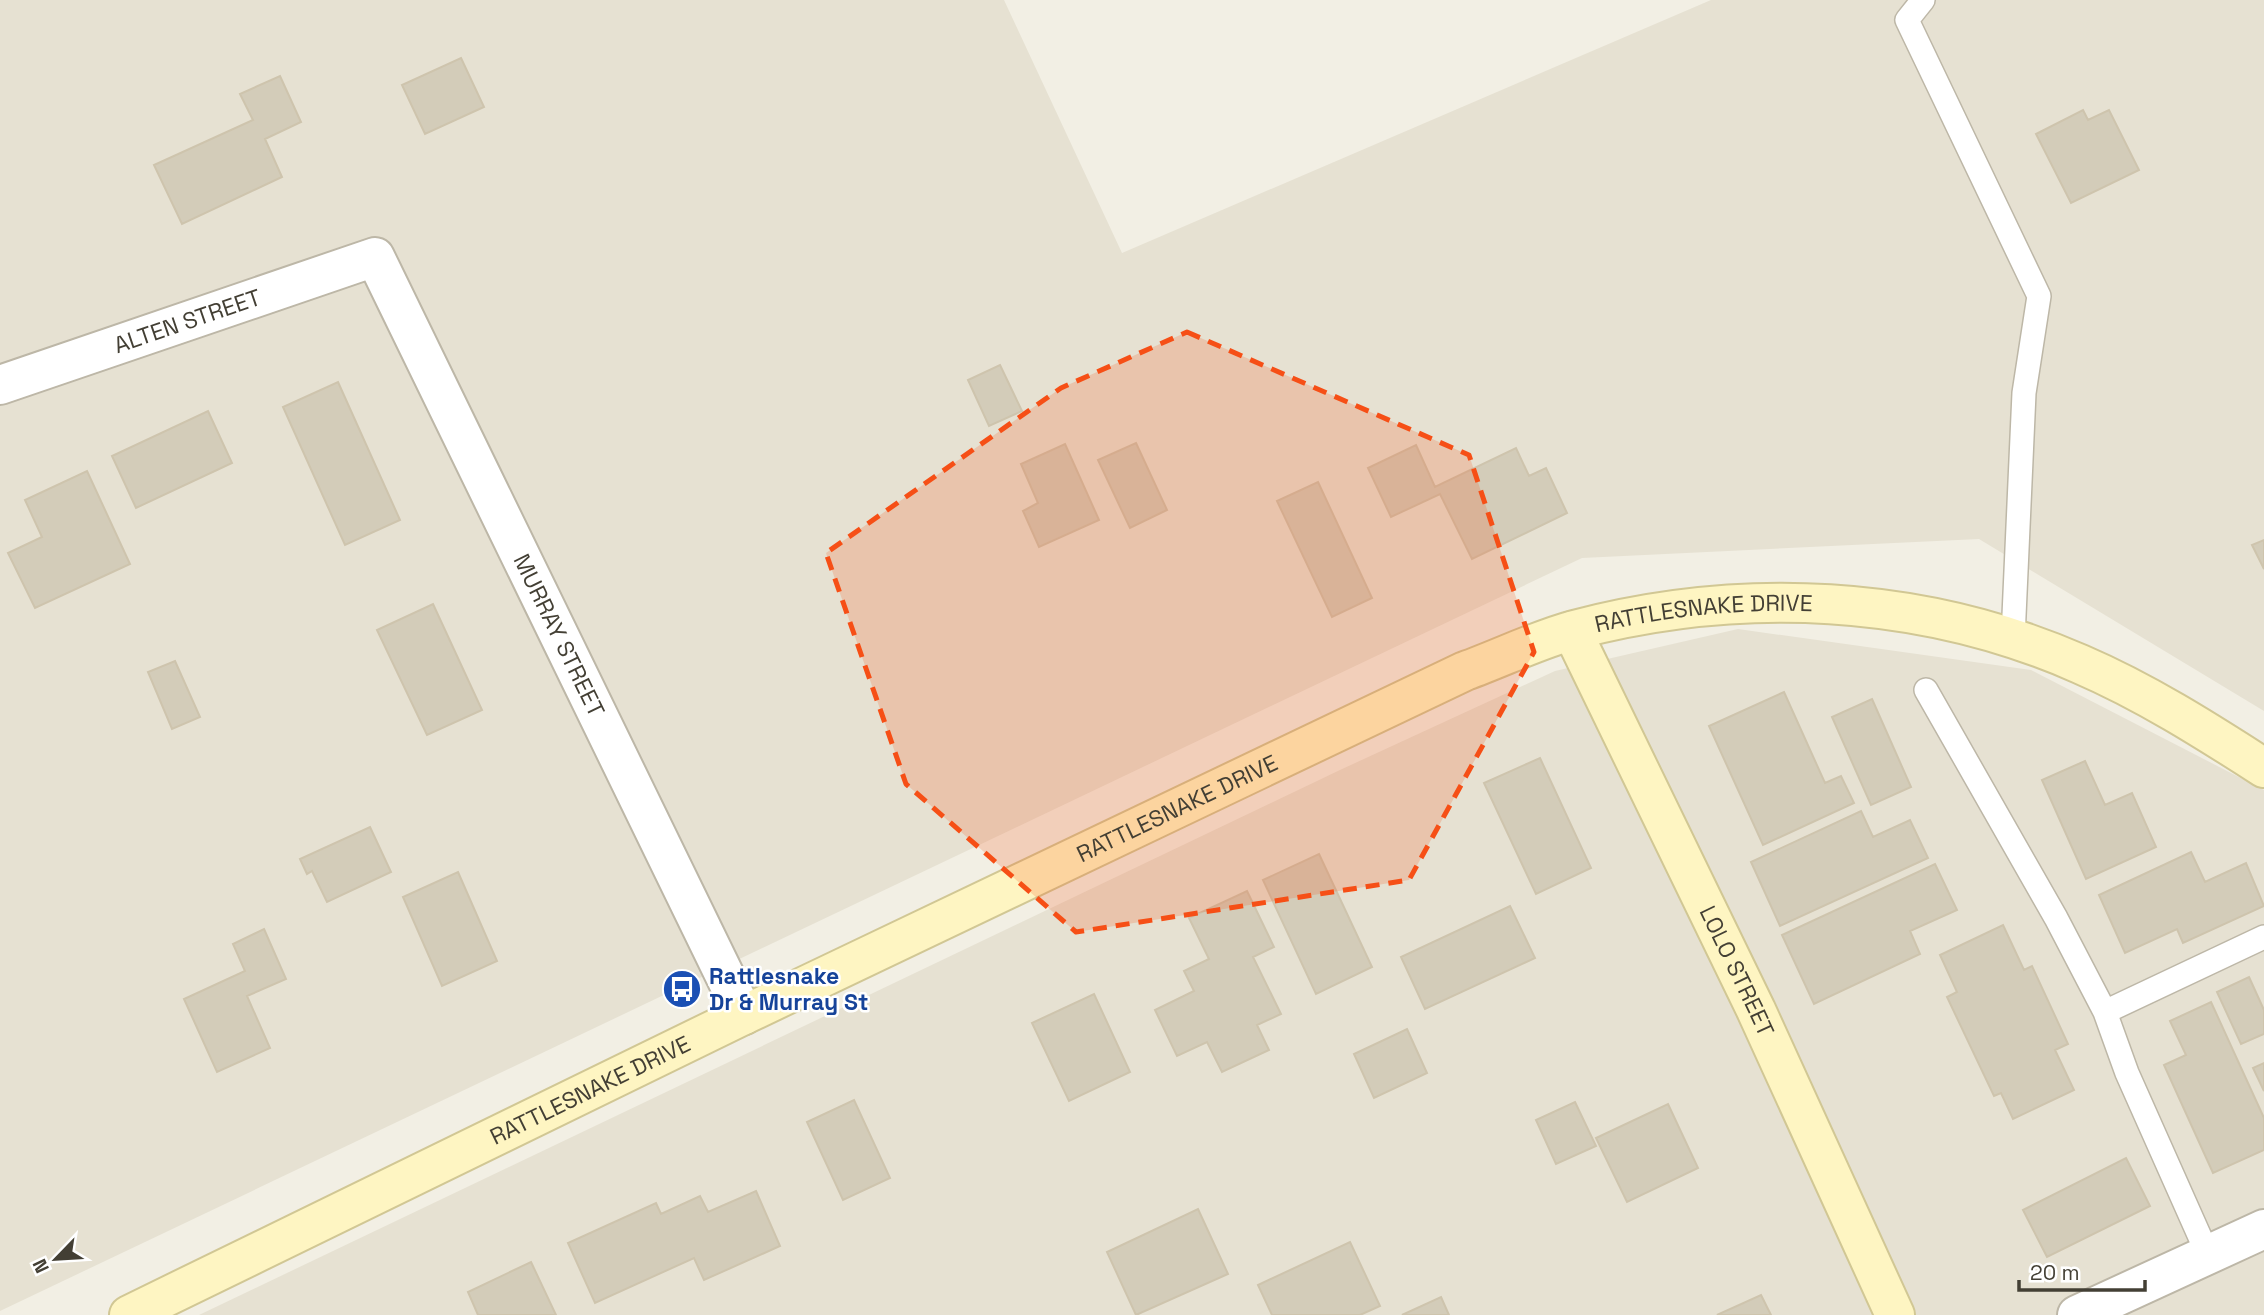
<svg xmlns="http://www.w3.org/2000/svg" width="2264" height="1315" font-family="'Space Grotesk',sans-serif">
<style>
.residential{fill:#e6e1d2}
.building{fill:#d3ccb9;stroke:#cec4ad;stroke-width:2}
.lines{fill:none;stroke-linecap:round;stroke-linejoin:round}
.lane-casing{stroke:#bdb7a7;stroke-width:26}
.street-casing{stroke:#bdb7a7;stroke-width:42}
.secondary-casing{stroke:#d1c794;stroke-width:42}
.lane{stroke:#fff;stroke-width:23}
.street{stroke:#fff;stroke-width:38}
.secondary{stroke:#fef5c2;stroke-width:38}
.marked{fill:#f64f16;fill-opacity:0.2;stroke:#f64f16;stroke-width:5;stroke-dasharray:14 9;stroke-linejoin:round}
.labels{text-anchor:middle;stroke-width:5;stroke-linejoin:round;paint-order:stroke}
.street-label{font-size:23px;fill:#433f34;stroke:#fff}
.transit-label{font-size:23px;font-weight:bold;fill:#164399;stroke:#fff;text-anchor:start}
</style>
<rect width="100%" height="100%" fill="#f2efe4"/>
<path class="residential" d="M0,0H1004L1122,253L1711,0H2264V711L1979,539L1582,558L0,1311Z
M1738,629L2031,670L2264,790V1315H199L1340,770L1555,671Z"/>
<path class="building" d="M461,58L484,107L425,134L402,85Z
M280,76L301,122L265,139L282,177L182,224L154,165L253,120L240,94Z
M2083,110L2088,120L2109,110L2139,170L2071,203L2036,134Z
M1000,365L1022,411L989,426L968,380Z
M338,382L400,520L345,545L283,407Z
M208,411L232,463L136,508L112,456Z
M1136,443L1167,510L1130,528L1098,460Z
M1065,444L1099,520L1039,547L1023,511L1038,503L1021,464Z
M1416,445L1435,487L1516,448L1529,476L1546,468L1567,513L1472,559L1440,494L1391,517L1368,468Z
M87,471L130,564L35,608L8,553L42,537L25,500Z
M1318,482L1372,598L1332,617L1277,501Z
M2264,540V569L2252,545Z
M433,604L482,710L427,735L377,630Z
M175,661L200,717L172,729L148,672Z
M1784,692L1825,783L1841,776L1854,803L1763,845L1709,726Z
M1872,699L1911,787L1871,805L1832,717Z
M1540,758L1591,868L1536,894L1484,783Z
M2085,761L2105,805L2132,793L2156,847L2086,879L2042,780Z
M1861,811L1873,837L1910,820L1928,858L1780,926L1751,862Z
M370,827L391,872L327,902L312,871L307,874L300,859Z
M2191,852L2205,882L2246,863L2264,906L2183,943L2177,929L2125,953L2099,895Z
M1319,854L1372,967L1316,994L1263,880Z
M1935,864L1957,910L1910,931L1920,954L1814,1004L1782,935Z
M458,872L497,961L442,986L403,897Z
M1247,891L1274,947L1253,957L1281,1014L1257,1025L1269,1050L1222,1072L1207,1042L1177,1056L1155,1010L1194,991L1184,971L1209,959L1189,918Z
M1510,906L1535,958L1425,1009L1401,957Z
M2003,925L2024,970L2032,966L2068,1044L2055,1050L2074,1090L2013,1119L2001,1093L1994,1096L1947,997L1957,992L1940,955Z
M264,929L286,979L247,996L270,1048L217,1072L184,999L245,971L233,944Z
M2249,977L2264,1010V1034L2241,1044L2217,992Z
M1094,994L1130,1072L1069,1101L1032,1023Z
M2211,1002L2264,1118V1150L2213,1173L2164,1065L2186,1055L2170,1021Z
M1407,1029L1427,1073L1374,1098L1354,1054Z
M2264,1063V1091L2253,1068Z
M854,1100L890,1178L843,1200L807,1122Z
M1575,1102L1596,1146L1556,1164L1536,1120Z
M1668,1104L1698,1168L1627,1202L1596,1138Z
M2126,1158L2150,1206L2047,1257L2023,1210Z
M756,1191L780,1246L704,1280L694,1258L595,1303L568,1243L656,1203L661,1214L700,1196L708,1212Z
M1198,1209L1228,1274L1136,1315L1107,1252Z
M1350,1242L1380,1306L1360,1315H1272L1258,1285Z
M531,1262L556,1315H478L468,1292Z
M1761,1295L1771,1315H1717Z
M1441,1297L1449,1315H1402Z"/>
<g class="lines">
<g class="lane-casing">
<path id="lane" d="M1923,0L1907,20L2039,296L2024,393L2013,638
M1926,690L2056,918L2105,1012L2127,1073L2208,1255
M2105,1012L2264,937"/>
</g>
<g class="street-casing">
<g id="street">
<path id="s1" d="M0,385L375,257L744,1015"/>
<path d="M2077,1315L2264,1229"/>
</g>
</g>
<g class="secondary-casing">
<g id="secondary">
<path id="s2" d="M1572,631L1756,1010L1895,1315"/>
<path id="s3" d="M129,1315L744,1015L1465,671C1501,658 1537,640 1574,630C1741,586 1921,594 2080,664C2145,692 2205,730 2264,768"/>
</g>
</g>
<use href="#lane" class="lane"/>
<use href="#street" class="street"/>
<use href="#secondary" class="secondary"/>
</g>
<path class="marked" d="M1187,332L1469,455L1534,652L1409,880L1076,932L906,784L826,553L1061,388Z"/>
<defs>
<g id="bus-disc" transform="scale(2.0125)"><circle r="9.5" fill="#1a4fb4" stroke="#fff"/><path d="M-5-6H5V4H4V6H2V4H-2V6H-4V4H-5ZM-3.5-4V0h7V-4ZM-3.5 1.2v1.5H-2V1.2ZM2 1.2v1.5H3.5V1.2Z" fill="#fff"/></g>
</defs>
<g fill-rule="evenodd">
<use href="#bus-disc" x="682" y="989"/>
</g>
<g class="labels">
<g class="street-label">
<text dy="8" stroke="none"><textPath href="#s1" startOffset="198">ALTEN STREET</textPath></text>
<text dy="8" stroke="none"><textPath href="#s3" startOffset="1731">RATTLESNAKE DRIVE</textPath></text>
<text dy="8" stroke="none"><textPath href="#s1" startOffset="817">MURRAY STREET</textPath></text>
<text dy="8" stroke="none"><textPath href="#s3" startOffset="1164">RATTLESNAKE DRIVE</textPath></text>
<text dy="8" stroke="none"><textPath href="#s2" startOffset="378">LOLO STREET</textPath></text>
<text dy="8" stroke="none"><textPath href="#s3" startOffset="513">RATTLESNAKE DRIVE</textPath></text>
</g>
<g class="transit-label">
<text x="709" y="984">Rattlesnake<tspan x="709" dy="26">Dr &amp; Murray St</tspan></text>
</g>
</g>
<g transform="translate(56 1259) rotate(245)" stroke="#ffffff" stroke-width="5" paint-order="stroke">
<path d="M0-5L12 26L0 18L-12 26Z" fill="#433f34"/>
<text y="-10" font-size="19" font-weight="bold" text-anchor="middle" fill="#433f34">N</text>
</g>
<path d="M2019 1280v10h126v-10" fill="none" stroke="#433f34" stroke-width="3.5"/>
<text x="2030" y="1280" font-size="21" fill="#433f34" stroke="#ffffff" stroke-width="5" paint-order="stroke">20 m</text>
</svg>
